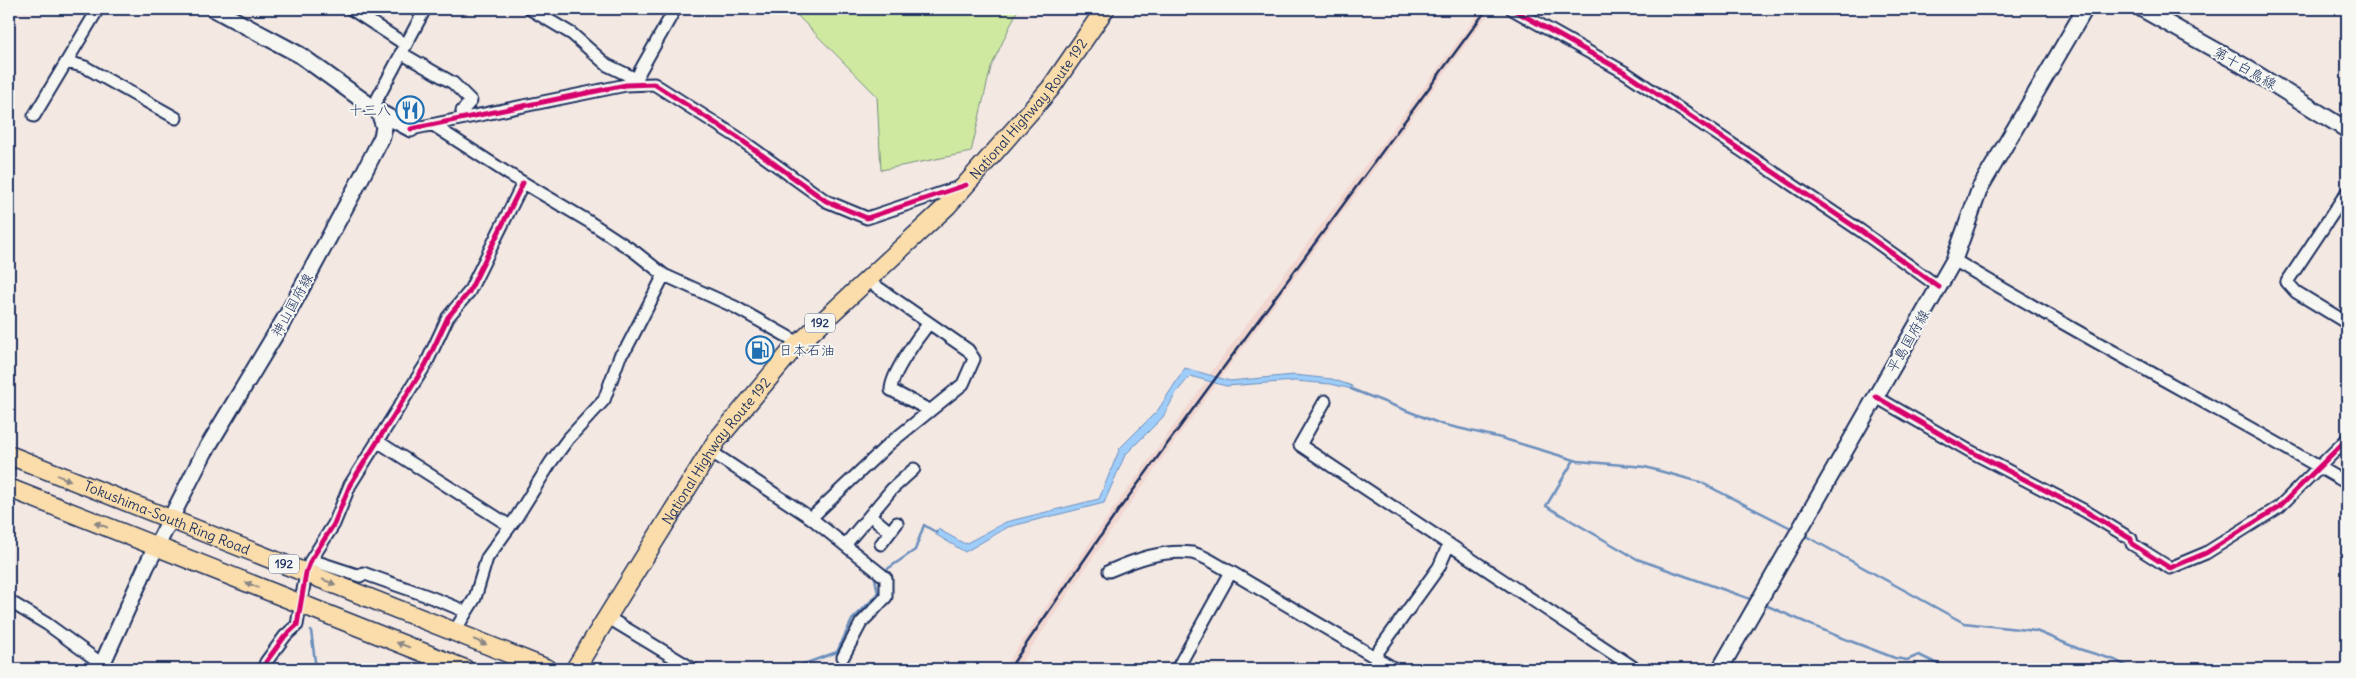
<svg xmlns="http://www.w3.org/2000/svg" width="2356" height="678" font-family="Delius,'Klee One',sans-serif">
<style>
.built{fill:#f1d7d0}
.green{fill:#cfeaa0;stroke:#758c7f}
.water{fill:#9fcdfa;stroke:#6a8ebc}
.lines{fill:none;stroke-linecap:round;stroke-linejoin:round}
.stream{stroke:#6a8ebc;stroke-width:2.5}
.minor-casing{stroke:#1b2f5e;stroke-width:15}
.secondary-casing{stroke:#1b2f5e;stroke-width:19}
.trunk-casing{stroke:#1b2f5e;stroke-width:21}
.minor{stroke:#f6f6f2;stroke-width:11}
.secondary{stroke:#f6f6f2;stroke-width:15}
.trunk{stroke:#faddab;stroke-width:18}
.rail{stroke:#1b2f5e;stroke-width:2.5}
.cycleway-casing{stroke:#f6f6f2;stroke-width:8}
.cycleway{stroke:#d6006c;stroke-width:5}
.oneway{fill:#8a8684}
.labels{text-anchor:middle;stroke-width:4;stroke-linejoin:round;paint-order:stroke}
.shield{fill:#f6f6f2;stroke:#5d6b8a;stroke-width:1}
.shield-label{font-size:12px;font-weight:bold;fill:#1b2f5e}
.street-label{font-size:14px;fill:#1b2f5e;stroke:#f6f6f2}
.poi-label{font-size:14px;fill:#1b2f5e;stroke:#f6f6f2;text-anchor:end}
</style>
<rect width="100%" height="100%" fill="#f4e8e3"/>
<filter id="ink" filterUnits="userSpaceOnUse"><feTurbulence type="fractalNoise" baseFrequency=".02" numOctaves="2"/><feDisplacementMap in="SourceGraphic" scale="10" xChannelSelector="R" yChannelSelector="G"/><feConvolveMatrix kernelMatrix="1 2 1 2 8 2 1 2 1" color-interpolation-filters="sRGB"/></filter>
<g filter="url(#ink)">
<path class="built" d="M1482,9H1492L1220,379L1209,375Z
M1206,382L1216,384L1122,515L1017,669H1003L1113,509Z"/>
<path class="green" d="M791,9H1018L991,67L971,152L881,170L877,96Z"/>
<path class="water" d="M1185,368L1230,381L1294,375L1332,379L1352,386V389L1331,384L1295,381L1226,386L1190,376L1176,393L1163,417L1125,455L1104,503L1008,527L965,552L935,534L938,529L965,544L1006,522L1099,499L1120,448L1158,410Z"/>
<g class="lines">
<path class="stream" d="M1351,389L1441,424L1501,438L1578,461L1645,467L1700,482L1795,530
M1574,460L1546,506L1637,559L1753,600
M1804,535L1964,623L2036,631L2079,649L2115,660L2132,669
M883,572L915,550L924,525L937,533
M1763,604L1837,636L1895,658L1907,660L1919,655L1948,669
M311,631L316,669
M1726,643L1751,599
M800,669L801,665L837,652L852,620L878,594L875,578L879,575
M1712,669L1715,663"/>
<g class="minor-casing">
<path id="minor" d="M351,9L406,45
M530,9L572,34L607,65L632,77L636,83
M1512,9L1626,73L1861,231L1939,287
M401,53L453,83L471,101L462,111L463,118
M68,62L85,67L176,118
M636,83L640,71L675,9
M373,107L425,9
M34,116L98,9
M433,125L507,173L588,221L635,252L664,275L735,307L799,343
M411,129L626,85L654,84L737,137L826,201L867,218L962,186
M2347,192L2287,282L2296,292L2347,323
M1954,260C2083,337 2217,408 2347,483
M929,323C918,337 891,374 891,390L929,410
M1876,397L1968,450L2085,511L2131,539L2132,544L2170,568L2206,553L2279,507L2347,439
M1325,401L1300,445L1636,669
M377,441L510,526
M710,451L811,518L886,578V597L861,623L843,657
M870,515L890,532
M811,518L889,444L963,384L974,359L968,350L867,280
M881,544L897,523
M845,545L892,489L914,469
M311,560L360,576L363,573C397,586 433,596 466,612
M1109,571C1135,560 1163,549 1192,553C1204,555 1219,566 1231,572
M9,601L47,624L109,669
M607,617L693,669
M454,632L475,598L487,558L516,518L551,462L568,439L604,400L620,356L627,347L664,275
M1374,657L1439,567L1449,544
M263,669L266,662L285,636L297,625L306,573L311,560L334,524L350,485L426,364L448,317L469,292L523,183
M1177,669L1231,572L1395,669"/>
</g>
<g class="secondary-casing">
<path id="secondary" d="M2142,9L2244,66L2347,130
M379,112L411,129
M100,669L146,567L204,453L287,315L360,180L382,137L384,127L379,112L300,55L214,9
M1720,669L1954,260L1980,188L2085,9"/>
</g>
<g class="trunk-casing">
<g id="trunk">
<path id="s1" d="M9,455L548,669"/>
<path d="M9,488L465,669"/>
<path id="s2" d="M575,669L717,440L793,349L947,206L1050,89L1105,9"/>
</g>
</g>
<use href="#minor" class="minor"/>
<use href="#secondary" class="secondary"/>
<use href="#trunk" class="trunk"/>
<path class="rail" d="M1009,669L1118,511L1487,9"/>
<g class="cycleway-casing">
<path id="cycleway" d="M1512,9L1626,73L1861,231L1939,287
M411,129L626,85L654,84L737,137L826,201L867,218L966,185
M1876,397L1968,450L2085,511L2131,539L2132,544L2170,568L2206,553L2279,507L2347,439
M263,669L266,662L285,636L297,625L306,573L311,560L334,524L350,485L426,364L448,317L469,292L523,183"/>
</g>
<use href="#cycleway" class="cycleway"/>
</g>
<defs><path id="oneway-solid" d="M-6-.8H1V-3.2L6.5 0L1 3.2V.8H-6Z" transform="scale(1.25)"/></defs>
<g class="oneway">
<use href="#oneway-solid" transform="translate(64 478) rotate(22)"/>
<use href="#oneway-solid" transform="translate(101 525) rotate(-159)"/>
<use href="#oneway-solid" transform="translate(329 582) rotate(22)"/>
<use href="#oneway-solid" transform="translate(252 585) rotate(-158)"/>
<use href="#oneway-solid" transform="translate(480 642) rotate(22)"/>
<use href="#oneway-solid" transform="translate(403 645) rotate(-159)"/>
</g>
</g>
<defs>
<g id="restaurant-ring" transform="scale(1.4375)"><circle r="9.5" fill="#f6f6f2" stroke="#1f6fb2" stroke-width="1.5"/><path d="M-5-6h1v4h1v-4h1v4h1v-4h1v5L-1.5 .5V6h-2V.5L-5-1ZM5-6V6H3V1.5H1.5Q1.5-4 5-6Z" fill="#1f6fb2"/></g>
<g id="fuel-ring" transform="scale(1.4375)"><circle r="9.5" fill="#f6f6f2" stroke="#1f6fb2" stroke-width="1.5"/><path d="M-5.5-6h7V0h2V4h1.3V-2.5L3-4.5l.8-.8L6-3V5H2.5V1h-1V6h-7ZM-4.2-4.7v3.2H.2V-4.7Z" fill="#1f6fb2"/></g>
</defs>
<g fill-rule="evenodd">
<use href="#restaurant-ring" x="410" y="110"/>
<use href="#fuel-ring" x="760" y="350"/>
</g>
<g class="labels">
<g class="shield">
<rect x="805" y="313.5" width="30" height="19" rx="4"/>
<rect x="269" y="554.5" width="30" height="19" rx="4"/>
</g>
<g class="shield-label">
<text x="820" y="327">192</text>
<text x="284" y="568">192</text>
</g>
<g class="street-label">
<text transform="translate(2245 68) rotate(30)" y="5">第十白鳥線</text>
<text dy="5" stroke="none"><textPath href="#s2" startOffset="725">National Highway Route 192</textPath></text>
<text transform="translate(292 305) rotate(-61)" y="5">神山国府線</text>
<text transform="translate(1908 341) rotate(-60)" y="5">平島国府線</text>
<text dy="5" stroke="none"><textPath href="#s2" startOffset="260">National Highway Route 192</textPath></text>
<text dy="5" stroke="none"><textPath href="#s1" startOffset="170">Tokushima-South Ring Road</textPath></text>
</g>
<g class="poi-label">
<text x="391" y="115">十三八</text>
<text x="779" y="355" text-anchor="start">日本石油</text>
</g>
</g>
<rect width="2356" height="678" fill="none" stroke="#f6f6f2" stroke-width="30"/>
<rect x="15" y="15" width="2326" height="648" fill="none" stroke="#1b2f5e" stroke-width="2" filter="url(#ink)"/>
</svg>
